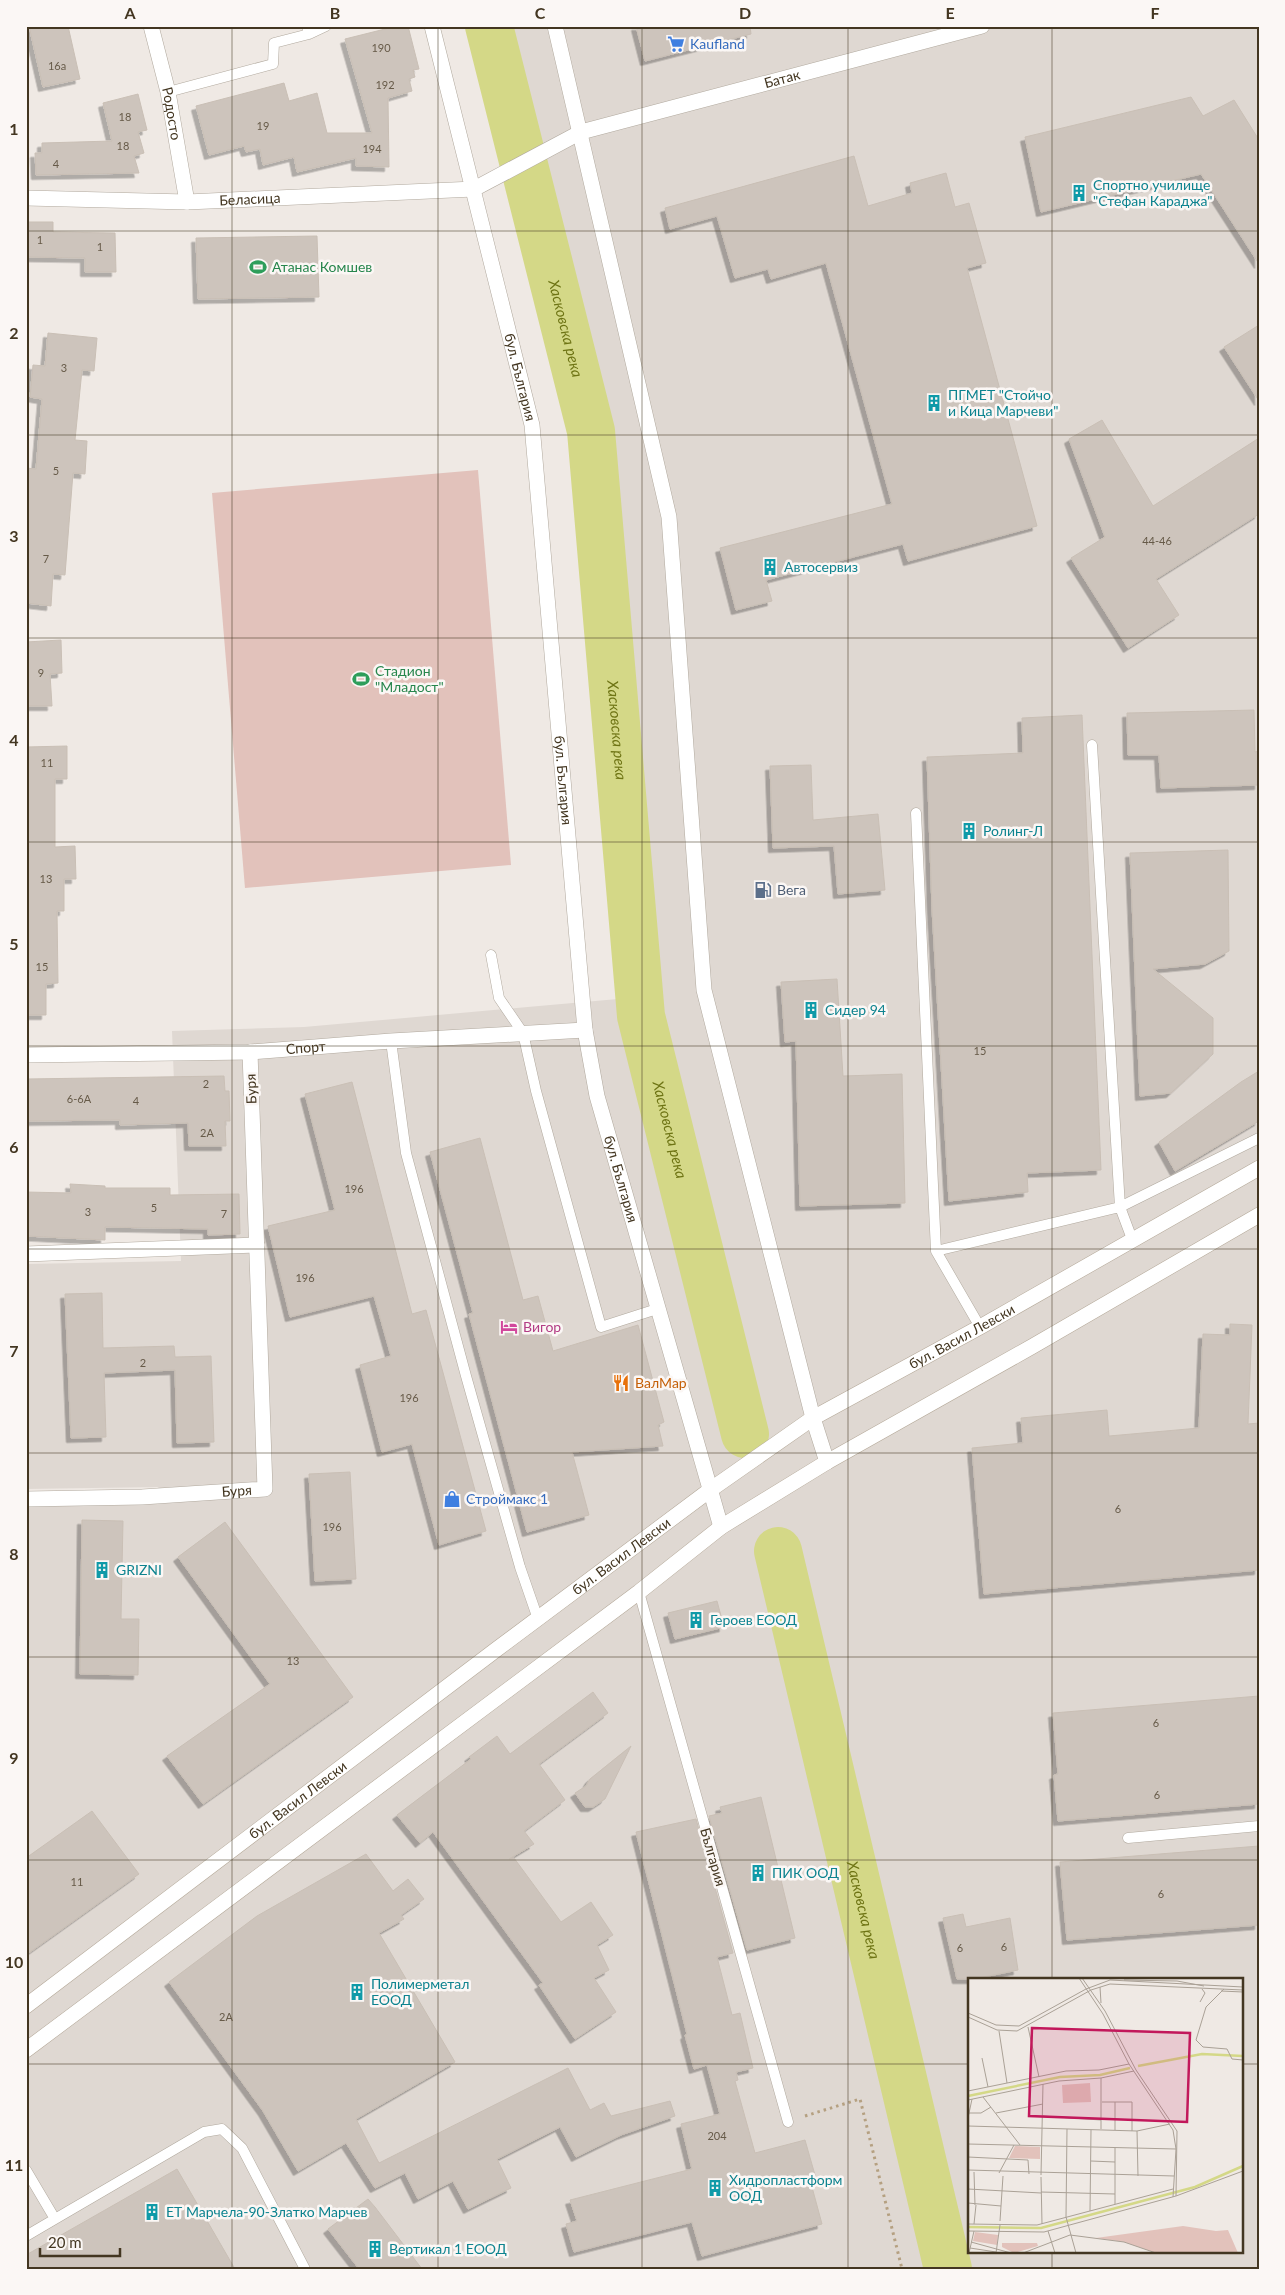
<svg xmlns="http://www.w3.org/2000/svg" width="1285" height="2295" font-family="Lato,sans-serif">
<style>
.built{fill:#dfd8d2;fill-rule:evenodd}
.green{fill:#e2c2bb}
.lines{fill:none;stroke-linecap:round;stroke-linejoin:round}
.river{stroke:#d4d887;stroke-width:48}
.building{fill:#cdc4bc;stroke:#c9bfb5;filter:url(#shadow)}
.service-casing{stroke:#b1a99e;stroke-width:11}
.pedestrian-casing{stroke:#b1a99e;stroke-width:16}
.minor-casing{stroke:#b1a99e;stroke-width:16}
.tertiary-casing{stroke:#b1a99e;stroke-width:16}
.secondary-casing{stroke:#b4a898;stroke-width:16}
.path{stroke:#b5a081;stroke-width:3;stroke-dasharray:2.5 4;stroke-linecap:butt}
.service{stroke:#fff;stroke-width:10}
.pedestrian{stroke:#fff;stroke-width:15}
.minor{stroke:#fff;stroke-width:15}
.tertiary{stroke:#fff;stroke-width:15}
.secondary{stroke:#fff;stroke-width:15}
.grid{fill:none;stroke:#433621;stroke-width:1;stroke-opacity:0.55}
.labels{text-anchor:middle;stroke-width:5;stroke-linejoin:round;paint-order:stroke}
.number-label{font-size:11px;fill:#665a48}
.shop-label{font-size:14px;fill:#366cbe;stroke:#fbf7f5;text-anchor:start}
.street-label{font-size:14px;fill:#433621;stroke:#fbf7f5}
.culture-label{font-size:14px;fill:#0d838f;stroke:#fbf7f5;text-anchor:start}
.leisure-label{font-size:14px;fill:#27864d;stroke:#fbf7f5;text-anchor:start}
.service-label{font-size:14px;fill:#4e5e75;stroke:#fbf7f5;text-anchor:start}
.hotel-label{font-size:14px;fill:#b23c85;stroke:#fbf7f5;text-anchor:start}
.food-label{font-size:14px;fill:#c56008;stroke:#fbf7f5;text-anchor:start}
.water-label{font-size:15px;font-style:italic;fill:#6e7414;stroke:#fbf7f5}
.inset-river{fill:none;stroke:#d4d887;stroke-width:2.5}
.inset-road{fill:none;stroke:#aaa196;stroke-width:1}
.view{fill:#c2185b;fill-opacity:0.15;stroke:#c2185b;stroke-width:2.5}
.inset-edge{fill:none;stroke:#433621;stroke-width:2.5}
.neatline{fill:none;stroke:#433621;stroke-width:2}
.grid-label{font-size:16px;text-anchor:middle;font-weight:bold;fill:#433621}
</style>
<defs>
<filter id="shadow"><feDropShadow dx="-4.5" dy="4.5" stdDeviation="0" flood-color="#0004"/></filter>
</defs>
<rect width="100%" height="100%" fill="#efe9e4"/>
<path class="built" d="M487,26H1259V2269H26V1500L142,1497L159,1487L26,1489V1264L181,1261L172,1031L304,1027L629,998L554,291L541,234L508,135ZM969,1979H1241V2251H969Z"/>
<path class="green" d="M478,470L511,865L245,888L212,493Z"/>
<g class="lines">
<g class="river">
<path id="s1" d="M489,26L591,431L641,1016L745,1434"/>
<path id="s2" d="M778,1551L948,2269"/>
</g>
</g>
<path class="building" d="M29,26H68L80,79L43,87Z
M397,26H408L419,69L413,70L415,77L409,79L412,91L388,98L389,167L356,166V158L297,172L294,157L263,165L260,149L246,152L244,146L209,155L196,106L284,83L289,101L317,93L327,133H372L345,39Z
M636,26H750L751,34L645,61Z
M138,94L147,130L138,132L144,153L134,156L139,173L36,175L35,153H42V143L112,141L103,103Z
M1191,97L1203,116L1234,100L1259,140V264L1201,174L1041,212L1025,137Z
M854,156L868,206L912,193L910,183L946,173L955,207L969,203L986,263L967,268L1037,526L908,561L903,544L766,580L772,601L736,610L720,548L892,504L826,263L771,279L768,269L735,278L717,216L670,229L665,208Z
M26,222H53V232L115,233L116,272H85V258L26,257Z
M317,236L319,297L198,299L196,238Z
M1259,325V401L1224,347Z
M48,333L97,338L94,371L82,370L75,440L87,441L85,474L73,473L65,575L53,574L51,606L26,603V468L36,469L42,399L30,397L33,365L45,366Z
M1102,420L1153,506L1259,438V514L1156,579L1179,615L1128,648L1071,558L1105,537L1069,439Z
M61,640L62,673L50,674L52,706H26V642Z
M1254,710L1255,752L1259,751V785L1161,788L1159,755H1128L1127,713Z
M1082,715L1101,1170L1027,1173L1028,1192L949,1201L932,909L927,757L1023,753L1022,718Z
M67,746V779H55V847L75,846L76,879H64V911H57L58,983L46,984V1015H26V747Z
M811,765L813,820L878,814L885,890L838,894L834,846L773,848L770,766Z
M1228,850L1229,951L1205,964L1153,969L1213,1018V1054L1171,1093L1140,1096L1130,853Z
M837,979L843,1076L902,1074L905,1203L800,1206L796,1041L785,1042L781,982Z
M1259,1071V1121L1175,1171L1159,1142L1241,1082Z
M224,1076L225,1091H229L230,1121H225L226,1146H189L188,1123L120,1125V1120L26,1121V1079Z
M352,1082L412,1314L426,1310L486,1531L439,1545L412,1444L382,1452L360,1365L391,1356L374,1296L290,1317L268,1226L335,1210L305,1094Z
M480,1138L523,1300L538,1296L553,1351L638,1325L664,1422L658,1425L663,1446L572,1452L589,1515L527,1532L469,1314L473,1313L430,1152Z
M70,1184L105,1186V1188H170V1195L239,1194L240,1234L208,1235V1229L105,1227V1240L26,1236V1192L71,1193Z
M102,1293L103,1348L174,1346L175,1357L211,1356L214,1442L177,1443L175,1370L104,1373L106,1437L71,1438L65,1294Z
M1230,1324L1252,1325L1248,1424L1259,1423V1570L984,1594L972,1448L1023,1443L1021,1418L1107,1410L1109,1436L1199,1428L1203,1334L1230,1335Z
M350,1472L356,1579L315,1581L309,1474Z
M82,1520L123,1521L121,1619H139L138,1675L80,1674Z
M225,1522L353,1697L203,1804L167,1756L270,1684L178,1557Z
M717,1601L724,1627L675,1639L668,1613Z
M593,1692L608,1713L539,1764L565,1800L524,1831L534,1844L509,1859L514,1858L561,1922L591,1902L613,1935L597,1945L609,1970L594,1978L616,2012L575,2039L539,1985L543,1983L433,1832L420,1843L397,1815L471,1759L469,1757L497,1736L510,1754Z
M1259,1696V1804L1058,1821L1054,1775L1058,1774L1053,1713Z
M631,1746L605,1799L593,1807H585L575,1793L586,1786L590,1779Z
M761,1797L795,1938L747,1950L709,1816L722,1813L720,1807Z
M92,1811L139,1874L26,1955V1858Z
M696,1819L733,1953L717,1957L732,2015L740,2013L753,2068L736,2072L738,2080L735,2081L755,2153L805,2140L815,2175L809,2176L822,2224L702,2256L692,2222L574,2252L566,2224L577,2221L570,2200L692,2169L681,2124L720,2114L707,2065L694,2069L685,2035L687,2034L636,1832Z
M1259,1846V1925L1067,1940L1060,1862Z
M366,1854L393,1891L408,1879L424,1899L401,1915L404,1919L379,1933L455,2062L356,2119L379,2163L568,2068L590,2110L604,2103L611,2116L670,2101L675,2116L621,2135L576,2157L560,2127L497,2159L511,2188L468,2209L453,2181L418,2199L405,2173L375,2188L346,2143L298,2171L263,2111L169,1982L257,1916Z
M963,1914L966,1927L1010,1918L1018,1970L974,1979H957L943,1918Z
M177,2169L235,2269H26V2255Z
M368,2199L375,2207L422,2269H359L328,2229Z"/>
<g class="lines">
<g class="service-casing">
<path id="service" d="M309,34L326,26
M168,92L273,64L274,43L309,34L307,26
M1092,745L1120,1207L1132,1239
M916,813L936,1251
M491,955L499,998L523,1033L536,1091L601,1327L657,1309
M391,1041L406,1153L466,1376L520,1567L538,1619
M980,1327L936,1251L1120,1207L1259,1138
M639,1592L788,2122
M1128,1838L1259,1826
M26,2170L55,2219L204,2132L222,2129L242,2148L305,2269
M26,2236L55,2219"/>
</g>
<g class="pedestrian-casing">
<path id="pedestrian" d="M474,189L581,132"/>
</g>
<g class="minor-casing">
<g id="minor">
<path id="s3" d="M151,26L168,92L187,202"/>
<path id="s4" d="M581,132L982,26"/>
<path id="s5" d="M26,198L187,202L474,189"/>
<path id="s6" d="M26,1055L250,1052L391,1041L585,1030"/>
<path d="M26,1254L257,1245"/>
<path id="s7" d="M26,1499L142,1497L265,1489L250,1052"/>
</g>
</g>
<g class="tertiary-casing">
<g id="tertiary">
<path id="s8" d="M432,26L532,425L585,1030L597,1096L721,1527"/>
<path d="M555,26L669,517L704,990L813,1418L827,1462"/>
</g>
</g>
<g class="secondary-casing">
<g id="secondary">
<path id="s9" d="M26,2006L497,1649L710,1490L813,1418L980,1327L1259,1168"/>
<path d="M26,2050L639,1592L721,1527L827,1462L1033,1346L1259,1215"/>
</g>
</g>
<path class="path" d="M805,2116L860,2099L902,2269"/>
<use href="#service" class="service"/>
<use href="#pedestrian" class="pedestrian"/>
<use href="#minor" class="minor"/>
<use href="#tertiary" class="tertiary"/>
<use href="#secondary" class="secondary"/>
</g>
<path class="grid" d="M232,26V2269M438,26V2269M642,26V2269M848,26V2269M1052,26V1979M26,231H1259M26,435H1259M26,638H1259M26,842H1259M26,1046H1259M26,1249H1259M26,1453H1259M26,1657H1259M26,1860H1259M26,2064H969M1241,2064H1259M1052,2251V2269"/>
<defs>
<g id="supermarket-bare" transform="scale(1.35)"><path d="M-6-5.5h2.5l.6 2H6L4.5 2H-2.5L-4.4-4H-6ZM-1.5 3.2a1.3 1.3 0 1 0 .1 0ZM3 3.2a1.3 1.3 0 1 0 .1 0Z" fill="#3f7fe0" stroke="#fbf7f5" stroke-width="2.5" paint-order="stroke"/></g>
<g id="building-bare" transform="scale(1.35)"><path d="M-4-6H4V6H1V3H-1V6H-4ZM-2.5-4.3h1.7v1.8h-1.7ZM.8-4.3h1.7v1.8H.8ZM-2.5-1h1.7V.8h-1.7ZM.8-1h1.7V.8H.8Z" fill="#0f9aa8" stroke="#fbf7f5" stroke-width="2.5" paint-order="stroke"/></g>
<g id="stadium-bare" transform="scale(1.35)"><path d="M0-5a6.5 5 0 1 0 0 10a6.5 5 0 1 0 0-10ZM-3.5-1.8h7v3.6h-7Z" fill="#2e9e5b" stroke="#fbf7f5" stroke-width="2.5" paint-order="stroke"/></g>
<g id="fuel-bare" transform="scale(1.35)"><path d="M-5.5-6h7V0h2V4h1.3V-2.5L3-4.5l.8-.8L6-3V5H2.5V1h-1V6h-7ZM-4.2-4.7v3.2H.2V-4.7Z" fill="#5c6f8a" stroke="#fbf7f5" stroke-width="2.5" paint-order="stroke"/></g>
<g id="hotel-bare" transform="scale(1.35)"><path d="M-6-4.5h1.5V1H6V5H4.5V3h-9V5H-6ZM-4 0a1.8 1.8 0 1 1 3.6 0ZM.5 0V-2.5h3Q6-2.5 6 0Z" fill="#d1479c" stroke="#fbf7f5" stroke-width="2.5" paint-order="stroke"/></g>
<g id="restaurant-bare" transform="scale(1.35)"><path d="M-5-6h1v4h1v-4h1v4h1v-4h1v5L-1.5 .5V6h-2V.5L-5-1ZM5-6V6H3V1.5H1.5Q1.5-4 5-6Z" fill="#e8710a" stroke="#fbf7f5" stroke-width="2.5" paint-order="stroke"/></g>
<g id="shop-bare" transform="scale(1.35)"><path d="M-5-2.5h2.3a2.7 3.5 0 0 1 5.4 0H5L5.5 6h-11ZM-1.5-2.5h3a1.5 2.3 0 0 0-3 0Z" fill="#3f7fe0" stroke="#fbf7f5" stroke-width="2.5" paint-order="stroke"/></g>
</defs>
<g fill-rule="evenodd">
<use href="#supermarket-bare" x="676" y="44"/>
<use href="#building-bare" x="1079" y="193"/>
<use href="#stadium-bare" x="258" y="267"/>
<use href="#building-bare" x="934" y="403"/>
<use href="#building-bare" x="770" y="567"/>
<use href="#stadium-bare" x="361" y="679"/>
<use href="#building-bare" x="969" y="831"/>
<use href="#fuel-bare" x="763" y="890"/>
<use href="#building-bare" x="811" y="1010"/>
<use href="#hotel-bare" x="509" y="1327"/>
<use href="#restaurant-bare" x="621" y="1383"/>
<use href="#shop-bare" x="452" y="1499"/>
<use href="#building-bare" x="102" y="1570"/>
<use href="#building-bare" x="696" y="1620"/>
<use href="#building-bare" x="758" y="1873"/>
<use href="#building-bare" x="357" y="1992"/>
<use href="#building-bare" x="715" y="2188"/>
<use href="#building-bare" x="152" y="2212"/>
<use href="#building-bare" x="375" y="2249"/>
</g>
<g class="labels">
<g class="number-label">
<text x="381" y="52">190</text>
<text x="57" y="70">16а</text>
<text x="385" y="89">192</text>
<text x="125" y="121">18</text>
<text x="263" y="130">19</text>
<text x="123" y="150">18</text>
<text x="372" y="153">194</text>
<text x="56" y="168">4</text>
<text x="40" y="244">1</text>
<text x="100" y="251">1</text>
<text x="64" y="372">3</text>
<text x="56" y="475">5</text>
<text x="1157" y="545">44-46</text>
<text x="46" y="563">7</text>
<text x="41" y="677">9</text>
<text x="47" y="767">11</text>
<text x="46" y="883">13</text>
<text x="42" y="971">15</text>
<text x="980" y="1055">15</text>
<text x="206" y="1088">2</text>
<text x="79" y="1103">6-6А</text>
<text x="136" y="1105">4</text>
<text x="207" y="1137">2А</text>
<text x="354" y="1193">196</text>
<text x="154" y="1212">5</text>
<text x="88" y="1216">3</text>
<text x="224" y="1218">7</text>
<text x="305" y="1282">196</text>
<text x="143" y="1367">2</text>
<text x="409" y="1402">196</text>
<text x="1118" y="1513">6</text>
<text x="332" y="1531">196</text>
<text x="293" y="1665">13</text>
<text x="1156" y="1727">6</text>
<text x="1157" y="1799">6</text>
<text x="77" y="1886">11</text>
<text x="1161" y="1898">6</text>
<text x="1004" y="1951">6</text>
<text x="960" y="1952">6</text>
<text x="226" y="2021">2А</text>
<text x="717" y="2140">204</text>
</g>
<g class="shop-label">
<text x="690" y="49">Kaufland</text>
<text x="466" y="1504">Строймакс 1</text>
</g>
<g class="street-label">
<text dy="5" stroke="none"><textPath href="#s4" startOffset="208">Батак</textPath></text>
<text dy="5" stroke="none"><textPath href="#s3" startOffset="90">Родосто</textPath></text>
<text dy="5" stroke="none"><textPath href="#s5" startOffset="224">Беласица</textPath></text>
<text dy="5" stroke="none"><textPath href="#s8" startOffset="362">бул. България</textPath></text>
<text dy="5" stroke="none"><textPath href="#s8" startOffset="768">бул. България</textPath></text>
<text dy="5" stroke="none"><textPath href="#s6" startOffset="280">Спорт</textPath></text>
<text transform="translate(251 1089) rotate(-92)" y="5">Буря</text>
<text dy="5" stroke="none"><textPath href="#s8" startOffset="1172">бул. България</textPath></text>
<text dy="5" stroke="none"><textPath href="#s9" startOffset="1152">бул. Васил Левски</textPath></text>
<text dy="5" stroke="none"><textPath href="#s7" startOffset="211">Буря</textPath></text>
<text dy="5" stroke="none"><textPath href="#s9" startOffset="746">бул. Васил Левски</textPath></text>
<text dy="5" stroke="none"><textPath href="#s9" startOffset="341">бул. Васил Левски</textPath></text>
<text transform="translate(713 1857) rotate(74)" y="5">България</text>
</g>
<g class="culture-label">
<text x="1093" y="190">Спортно училище<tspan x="1093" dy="16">"Стефан Караджа"</tspan></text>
<text x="948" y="400">ПГМЕТ "Стойчо<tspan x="948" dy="16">и Кица Марчеви"</tspan></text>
<text x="784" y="572">Автосервиз</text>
<text x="983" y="836">Ролинг-Л</text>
<text x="825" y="1015">Сидер 94</text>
<text x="116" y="1575">GRIZNI</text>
<text x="710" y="1625">Героев ЕООД</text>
<text x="772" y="1878">ПИК ООД</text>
<text x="371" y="1989">Полимерметал<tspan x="371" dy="16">ЕООД</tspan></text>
<text x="729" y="2185">Хидропластформ<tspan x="729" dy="16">ООД</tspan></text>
<text x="166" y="2217">ЕТ Марчела-90-Златко Марчев</text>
<text x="389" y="2254">Вертикал 1 ЕООД</text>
</g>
<g class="leisure-label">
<text x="272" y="272">Атанас Комшев</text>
<text x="375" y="676">Стадион<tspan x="375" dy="16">"Младост"</tspan></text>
</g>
<g class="service-label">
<text x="777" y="895">Вега</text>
</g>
<g class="hotel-label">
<text x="523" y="1332">Вигор</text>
</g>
<g class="food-label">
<text x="635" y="1388">ВалМар</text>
</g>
<g class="water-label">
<text dy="5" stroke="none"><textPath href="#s1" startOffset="312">Хасковска река</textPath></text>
<text dy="5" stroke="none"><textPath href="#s1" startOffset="718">Хасковска река</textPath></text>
<text dy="5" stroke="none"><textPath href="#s1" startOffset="1122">Хасковска река</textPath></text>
<text dy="5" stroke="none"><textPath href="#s2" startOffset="369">Хасковска река</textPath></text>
</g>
</g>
<g transform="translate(968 1978)">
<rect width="275" height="275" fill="#efe9e4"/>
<path d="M122,105L123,124L95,125L94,107ZM47,168L72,169V181L41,180ZM215,248L248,253L260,252L270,275H188L156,264L128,260ZM7,254L30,257L29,267L5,263ZM34,265H69L70,268L46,275L34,269Z" fill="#e2c2bb"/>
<path class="inset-river" d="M170,88L234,76L275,78M0,118L92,99L132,97L162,90M0,249L73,250L227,209L275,188"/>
<path class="inset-road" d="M111,0L135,36L161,86L205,152L208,171L205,219M156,2L209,3L236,8M132,9L133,25M256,11L238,29L228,62L235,69L259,71L264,81L275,82M253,13L275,14M232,24L237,15L234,11M0,35L28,47L51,48L118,11L142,2L275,9M0,39L29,52L49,53L123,12L142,6L275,12M60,49L71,99M31,53L39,105M14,80L20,109M133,100V151M0,113L98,93L131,92L161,86M15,119L52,167M0,122L91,103L133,100L166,93M134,124H164V153M147,124V152M1,135H13L23,129M28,135L75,126M74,138L133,142M0,140L4,121M0,148L169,153L202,146M99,151L98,239L108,275M169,153L170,198M0,166L208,171M0,179L60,182L61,196M123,183L147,184M0,192L206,198M6,194L7,227M31,195L46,167M73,197L75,106M73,199L74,246M0,211L73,215M73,214L147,216M208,218L275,193M0,225L33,228M147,226V170M122,233L123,152M32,243L35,198M0,246L69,247L205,211M6,246L8,227M0,253L76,254L208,218L209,153L168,92L137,33L114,0M80,253L87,275M3,264L43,275M2,270L28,274M1,275L6,253M28,275L32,247M55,275L102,257L156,264L188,275"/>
<path class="view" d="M64,50L222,55L219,144L61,138Z"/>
<rect width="275" height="275" class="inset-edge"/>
</g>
<rect width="1285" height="2295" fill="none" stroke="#fbf7f5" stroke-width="55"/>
<path d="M40 2248v8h80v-8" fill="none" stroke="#433621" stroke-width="2.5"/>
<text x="48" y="2248" font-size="15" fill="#433621" stroke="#fbf7f5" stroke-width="4" paint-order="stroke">20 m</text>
<rect x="28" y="28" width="1230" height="2240" class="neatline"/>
<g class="grid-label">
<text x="130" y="19">A</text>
<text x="335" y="19">B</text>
<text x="540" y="19">C</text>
<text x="745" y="19">D</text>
<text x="950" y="19">E</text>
<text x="1155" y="19">F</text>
<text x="14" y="135">1</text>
<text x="14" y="339">2</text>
<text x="14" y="542">3</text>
<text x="14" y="746">4</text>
<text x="14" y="950">5</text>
<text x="14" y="1153">6</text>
<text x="14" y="1357">7</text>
<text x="14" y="1560">8</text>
<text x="14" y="1764">9</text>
<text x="14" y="1968">10</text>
<text x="14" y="2171">11</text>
</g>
</svg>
